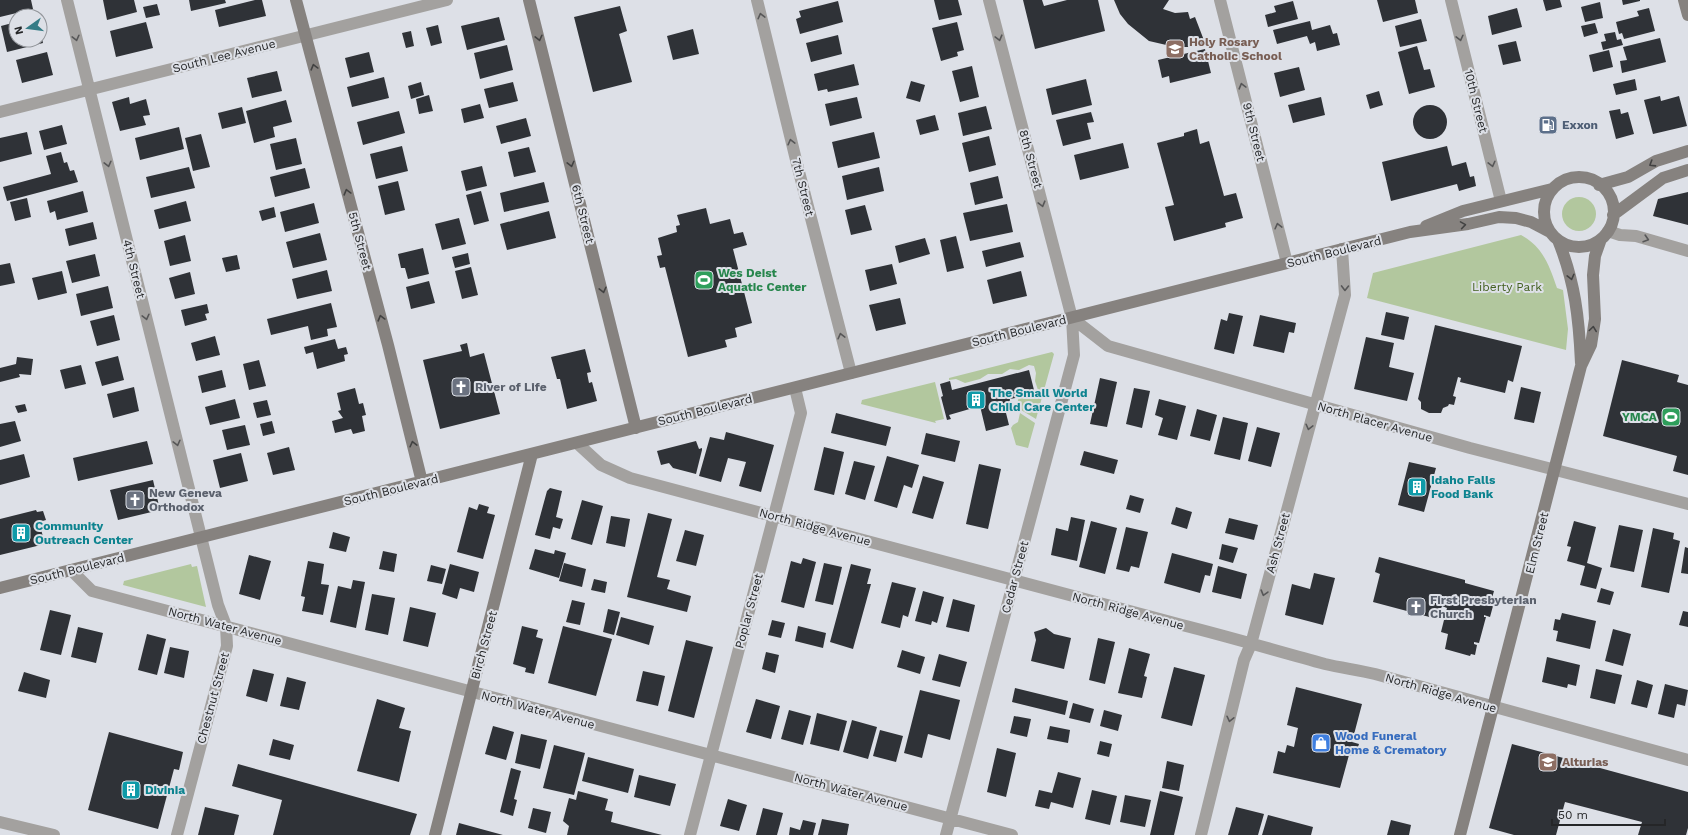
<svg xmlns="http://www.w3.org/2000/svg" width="1688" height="835" font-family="'Work Sans',sans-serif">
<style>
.green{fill:#b2c79e}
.building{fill:#2f3237}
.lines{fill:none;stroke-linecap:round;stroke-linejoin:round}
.street{stroke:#a3a19f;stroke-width:12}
.secondary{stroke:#86827f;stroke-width:12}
.oneway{stroke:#575758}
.oneway2{stroke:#424242}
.labels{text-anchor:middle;stroke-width:4;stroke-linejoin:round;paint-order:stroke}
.education-label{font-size:12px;font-weight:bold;fill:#785e54;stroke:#dde0e7;text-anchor:start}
.street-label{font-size:12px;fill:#252628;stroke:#dde0e7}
.service-label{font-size:12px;font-weight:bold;fill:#4e5e75;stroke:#dde0e7;text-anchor:start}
.leisure-label{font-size:12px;font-weight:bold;fill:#27864d;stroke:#dde0e7;text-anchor:start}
.park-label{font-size:12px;fill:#446121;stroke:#dde0e7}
.worship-label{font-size:12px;font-weight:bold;fill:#5b616d;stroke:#dde0e7;text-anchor:start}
.culture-label{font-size:12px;font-weight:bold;fill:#0d838f;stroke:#dde0e7;text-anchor:start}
.shop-label{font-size:12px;font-weight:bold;fill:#366cbe;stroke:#dde0e7;text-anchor:start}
</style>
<rect width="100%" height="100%" fill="#dde0e7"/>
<path class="green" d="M1562 214a17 17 0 1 1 34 0a17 17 0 1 1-34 0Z
M1521,235C1543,247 1549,265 1557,288L1563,290L1568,329L1566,350L1367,298L1373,273Z
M1052,352L1054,354L1036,419L1016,407L1019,397L1035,392L1039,393L1035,381L1036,373L1034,366L1029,365L1019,370L1010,369L1002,374H988L980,379L965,383L956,379L949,380V378Z
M935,382L944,419L935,421L936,423L861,404L862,400Z
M1020,413L1035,423L1028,448L1016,445L1011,428L1013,425L1018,422Z
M191,564L192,567L197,566L206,607L123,585L124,581Z"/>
<path class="building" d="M0,0H31L33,9L0,17Z
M103,0H134L137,12L107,20Z
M189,0H225L226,3L191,11Z
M255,0H262L266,16L219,27L215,10Z
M934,0H958L962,15L939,20Z
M1023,0H1042L1044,6L1067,0H1098L1105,31L1035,49Z
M1114,0H1169L1163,9L1175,13L1188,12L1190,19L1195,17L1205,43L1189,47H1175L1149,41L1128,24L1120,14Z
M1377,0H1415L1418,13L1383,22Z
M1543,0H1560L1562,7L1546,11Z
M1622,0H1640V1L1623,5Z
M838,1L843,22L800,34L796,19L801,17L799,11Z
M1293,1L1298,19L1268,27L1265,15L1276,12L1274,6Z
M1600,2L1603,18L1585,22L1581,7Z
M157,4L160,15L146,18L143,7Z
M620,6L627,31L619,34L632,82L593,92L574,17Z
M1517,8L1522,27L1492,35L1488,16Z
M1649,8L1655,31L1624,39L1622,33L1619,34L1616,22L1639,16L1637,11Z
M499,17L505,40L467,50L461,26Z
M1421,19L1427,41L1400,47L1395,26Z
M1310,21L1312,30L1330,25L1333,34L1337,33L1340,45L1317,51L1315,42L1310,44L1307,36L1277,44L1273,30Z
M16,22V40H40L41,34L43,43L7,52L1,26Z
M146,22L153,48L116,57L110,31Z
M957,22L964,50L957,52L958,56L941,61L932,28Z
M1595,23L1598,33L1584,37L1581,26Z
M438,25L442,43L431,46L426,28Z
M693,29L699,54L673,60L667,36Z
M411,31L414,46L406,48L402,33Z
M1615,32L1617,40L1621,39L1623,45L1603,50L1601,42L1606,41L1604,34Z
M838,35L842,54L811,62L806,43Z
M1660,38L1666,62L1622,73L1620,61L1627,60L1623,47Z
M1516,41L1521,61L1503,65L1498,45Z
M507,45L513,70L480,79L474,53Z
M1417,46L1424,70L1430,69L1435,87L1409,94L1398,52Z
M1205,49L1211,73L1170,83L1169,76L1162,78L1158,60Z
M1609,50L1613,67L1593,72L1589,55Z
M47,52L53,75L22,83L16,60Z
M369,52L374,72L350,78L345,58Z
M854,64L859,85L828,92L827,89L818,91L814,74Z
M972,66L979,97L960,102L952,71Z
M1299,67L1305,90L1280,97L1274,73Z
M277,71L282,91L252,98L247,78Z
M384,77L389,98L352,107L347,87Z
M1086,79L1092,105L1052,115L1046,89Z
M1635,79L1637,90L1616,95L1613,84Z
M911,81L925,85L920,102L906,98Z
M421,82L424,95L411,99L408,86Z
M513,82L518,101L489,108L484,89Z
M1379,91L1383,105L1370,109L1366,95Z
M429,95L433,111L419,114L416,99Z
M1660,96L1661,101L1679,96L1687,126L1653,134L1644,100Z
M129,97L130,104L146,99L150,115L143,116L146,125L120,131L112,102Z
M857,97L862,118L830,126L825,104Z
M1321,97L1325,115L1293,123L1288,105Z
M286,100L292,122L273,127L275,137L254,143L246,111Z
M480,104L484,118L464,123L461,109Z
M1413 122a17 17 0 1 1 34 0a17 17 0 1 1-34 0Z
M986,106L992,129L963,136L958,113Z
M242,107L246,123L222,129L218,113Z
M1620,109L1621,114L1628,112L1634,134L1616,139L1609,111Z
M399,111L405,133L363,145L357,122Z
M1091,112L1094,122L1087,123L1091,139L1063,146L1056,120Z
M935,115L939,130L920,135L916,120Z
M526,118L531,136L501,144L496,126Z
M62,125L67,144L44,150L39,131Z
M179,127L184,149L140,160L135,138Z
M1197,129L1200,144L1209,141L1224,196L1236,193L1243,218L1225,223L1226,227L1174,241L1165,207L1174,205L1157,143L1184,136V133Z
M27,132L32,154L0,162V138Z
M874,132L880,158L838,168L832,142Z
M201,134L210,167L193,171L185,138Z
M989,136L996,165L969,172L962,143Z
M296,138L302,164L276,170L270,144Z
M1123,143L1129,168L1080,180L1074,155Z
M402,146L408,171L376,179L370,154Z
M1447,146L1452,166L1466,162L1470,177L1474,176L1476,186L1459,191L1457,184L1391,201L1382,162Z
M529,147L536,172L514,177L508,152Z
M61,152L64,163L67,162L70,171L74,170L78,182L7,201L3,187L51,174L46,156Z
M482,166L487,186L466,191L461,171Z
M189,167L195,188L151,198L146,177Z
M879,167L884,191L847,200L842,176Z
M305,168L310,188L275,197L270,177Z
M998,176L1003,198L975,205L970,183Z
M398,181L405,210L385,215L378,186Z
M544,182L549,202L504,212L500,193Z
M83,191L88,212L57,220L55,211L50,213L47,201Z
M481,191L489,221L474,225L466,195Z
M1688,192V225L1653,216L1658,199Z
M27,198L31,217L15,221L10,202Z
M186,201L191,221L159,229L154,210Z
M314,203L319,223L285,232L280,212Z
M1007,204L1013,232L970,241L963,213Z
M865,205L872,230L851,235L845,210Z
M274,207L276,217L262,221L259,211Z
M706,208L710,224L730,219L734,234L743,232L747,245L733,249L752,323L735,328L737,337L725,340L727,347L688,357L665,267L660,268L657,256L662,255L658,238L677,232L676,226L680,225L677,215Z
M549,211L556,238L507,250L500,224Z
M459,218L466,244L442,250L435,224Z
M93,222L97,239L69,246L65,229Z
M320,233L327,260L293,268L286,242Z
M185,235L191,261L170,266L164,241Z
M956,236L964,268L947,272L940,240Z
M925,238L930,254L899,263L895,246Z
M1020,242L1024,257L986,267L982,251Z
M423,248L429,274L408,279L405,268H401L398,254Z
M468,253L470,264L455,268L452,257Z
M95,254L100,276L72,283L66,261Z
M237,255L240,269L226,272L222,258Z
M10,263L15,283L0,286V265Z
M892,264L897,284L870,291L865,270Z
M471,267L478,295L462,299L455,271Z
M327,270L332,291L297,299L292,279Z
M62,271L67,293L38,300L32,278Z
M1021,271L1027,296L993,304L987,280Z
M190,272L195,294L175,299L169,278Z
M429,281L435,303L411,309L406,287Z
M108,286L113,308L81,316L76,294Z
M900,298L906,324L876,331L869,305Z
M331,303L337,327L327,329L328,336L311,340L308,326L271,335L267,319Z
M207,304L209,313L205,314L207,320L185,326L181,310Z
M1386,312L1409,317L1404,340L1381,335Z
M1229,313L1243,316L1234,354L1214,349L1221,319L1227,321Z
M114,315L120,340L97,346L90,321Z
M1260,315L1296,323L1294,333L1289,332L1284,353L1253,346Z
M1435,325L1522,346L1513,382L1508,380L1505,393L1460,382L1461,378L1458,377L1453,396L1456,397L1454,405L1449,404L1448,406L1443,408L1441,413H1429L1421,409V402L1418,399Z
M215,336L220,355L196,361L191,343Z
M1366,337L1394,343L1389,367L1414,373L1407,401L1354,389Z
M335,339L338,349L346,347L348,354L344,355L345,361L317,369L313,352L306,354L304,347Z
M467,343L470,357L484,353L500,414L440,429L423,360L462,351L460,345Z
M585,349L591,372L587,373L589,383L592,382L597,401L567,409L560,379H557L551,357Z
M118,356L124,380L102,386L95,362Z
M17,357L33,359L31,375L19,374L20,377L0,382V368L16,364Z
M259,360L266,386L249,390L243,364Z
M1622,360L1679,375L1677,382L1688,385V475L1673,471L1677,456L1603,436Z
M81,365L86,384L65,389L60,370Z
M222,370L226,387L202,393L198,376Z
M1029,370L1035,394L1010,399L1009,405L1005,409L1009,425L986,431L980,406L949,415L951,419L947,420L941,397L943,396L940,384L950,381L952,390Z
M1100,378L1117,382L1107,427L1090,424Z
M134,387L139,411L113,418L107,394Z
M1521,387L1541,392L1534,423L1514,419Z
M355,388L359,404L363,403L366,415L362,416L365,431L353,434L351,429L335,433L332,421L343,418L338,411L341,410L337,393Z
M1134,388L1150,391L1142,428L1126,424Z
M235,399L240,418L210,425L205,407Z
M1159,399L1186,406L1177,440L1158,435L1163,418L1155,415Z
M267,400L271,415L257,418L253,403Z
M25,404L27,411L18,413L15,406Z
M1197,409L1217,415L1210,441L1190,436Z
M836,413L891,427L886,446L831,433Z
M1223,417L1248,423L1240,460L1214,454Z
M15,421L21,441L0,447V424Z
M272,421L275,433L263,436L260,424Z
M245,425L250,445L227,450L222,430Z
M1257,427L1280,433L1271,467L1248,461Z
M726,432L774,445L761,492L739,486L746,462L728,458L721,482L699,476L710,437L724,440Z
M926,433L960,441L955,462L921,454Z
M147,441L153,464L78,481L73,458Z
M696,441L699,449L702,448V450L696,474L673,468L669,463L661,465L657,451Z
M289,447L295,470L273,475L267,453Z
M824,447L844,452L834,495L814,490Z
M1084,451L1118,460L1114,474L1080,465Z
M241,453L248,481L220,488L213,460Z
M24,454L30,477L0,485V460Z
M887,456L919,465L912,488L904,485L897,508L874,501Z
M854,461L875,466L865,500L845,494Z
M1409,462L1436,468L1424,512L1398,505Z
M979,464L1001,469L988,529L966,524Z
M923,476L944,482L933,519L912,513Z
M153,480L160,510L118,520L110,490Z
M550,488L562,491L556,517L563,519L560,529L553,527L550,539L535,535L547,491Z
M1130,495L1144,499L1140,513L1126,509Z
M582,500L603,506L592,545L571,539Z
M479,504L489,507L487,513L495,515L483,559L457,552L469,507L477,510Z
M1176,507L1192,512L1187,529L1171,524Z
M36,510L37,512L43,511L46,520L39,522L45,544L0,555V519Z
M648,513L672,519L657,577L670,580L667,589L691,596L687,612L627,597Z
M611,516L630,519L625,547L606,543Z
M1071,517L1085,520L1077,561L1051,555L1056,528L1068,531Z
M1229,518L1258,525L1254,540L1225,533Z
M1091,521L1117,528L1105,574L1079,567Z
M1574,521L1596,527L1587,563L1602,568L1596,589L1580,585L1585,566L1567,561L1571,547L1567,546Z
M1619,525L1643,530L1634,572L1610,567Z
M1126,527L1148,532L1139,568L1131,566L1129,572L1116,569Z
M1653,528L1674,533L1673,539L1680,541L1669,593L1641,587Z
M685,530L704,535L696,566L676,561Z
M333,532L350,537L346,552L329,548Z
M1222,544L1238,548L1233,563L1219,559Z
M1685,547L1688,548V574L1681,573Z
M535,549L554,554L555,550L566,553L559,578L529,569Z
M383,551L397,554L394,572L379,569Z
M1172,553L1213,564L1210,576L1205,575L1200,593L1164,583Z
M249,555L271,561L260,600L239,594Z
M1379,557L1465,580V583L1494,591L1490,605L1493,606L1490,617L1484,615V617H1486L1479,643L1474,642V644L1477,645L1475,655L1471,654L1470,656L1445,649L1448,634L1441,632L1447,608L1442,606L1437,619L1373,602L1380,574L1375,572Z
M803,558L816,562L804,608L781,602L791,561L801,564Z
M308,561L324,564L321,584L329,585L323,615L302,611L305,597L301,596Z
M564,563L586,569L582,587L559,581Z
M824,563L842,567L833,605L815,601Z
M450,564L479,572L474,592L460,588L457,599L442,594Z
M851,564L871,569L867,584H871L853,649L830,642Z
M431,565L446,569L442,584L427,581Z
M1218,566L1247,574L1241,599L1212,592Z
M1314,573L1335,578L1323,625L1285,615L1292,584L1310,589Z
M594,579L607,582L605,593L591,590Z
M353,580L365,582L356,628L330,622L338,586L351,589Z
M892,582L916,588L908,617L903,615L900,628L881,623Z
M1601,588L1614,592L1610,605L1597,602Z
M923,591L944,597L937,623L932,621L931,625L915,621Z
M372,594L395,598L388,635L365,630Z
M953,599L975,605L969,632L946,627Z
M572,600L585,603L580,625L566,622Z
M410,607L436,613L428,647L403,641Z
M608,609L620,612L614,635L603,632Z
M50,610L71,615L61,655L40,650Z
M1683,611L1688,612V627L1679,625Z
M1562,613L1596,621L1590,649L1556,641L1558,631L1553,630L1555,619L1560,620Z
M621,617L654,626L649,645L616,635Z
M772,620L785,623L781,638L768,635Z
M522,626L538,630L536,637L543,639L534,674L525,672L526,668L513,664Z
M563,626L612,639L596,696L548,683Z
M798,626L826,633L823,648L795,641Z
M78,627L103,633L96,663L71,657Z
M1046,628L1054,634L1071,638L1064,669L1031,661L1036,640L1034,632Z
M1613,629L1631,634L1623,666L1605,661Z
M147,634L166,639L157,675L138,670Z
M1098,638L1115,642L1105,684L1089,680Z
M686,640L713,647L694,718L668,711Z
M170,647L189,651L184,678L164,673Z
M1129,648L1150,654L1144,676L1147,677L1142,698L1118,693Z
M902,650L925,657L920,674L897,667Z
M766,652L779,655L775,673L762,669Z
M939,654L967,662L960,687L932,680Z
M1547,657L1580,665L1576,686L1568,684L1567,688L1542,682Z
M1174,667L1205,675L1192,726L1161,718Z
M253,669L274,674L267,702L246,696Z
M1596,669L1622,675L1615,704L1590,698Z
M643,671L665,676L658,706L636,701Z
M24,672L50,680L46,698L18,691Z
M287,677L306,682L299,710L280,706Z
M1637,680L1653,685L1647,708L1631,704Z
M1665,684L1688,690L1685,706L1677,704L1674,718L1658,714Z
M1296,687L1362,704L1352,742L1359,744L1355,756L1349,755L1340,788L1273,773L1278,751L1285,753L1287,745L1294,747L1298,728L1287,725Z
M1015,688L1068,701L1065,715L1012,702Z
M920,690L960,700L950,740L928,734L922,758L904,753Z
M377,699L405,708L399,728L411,731L399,782L357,771Z
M756,699L780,706L771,739L746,732Z
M1073,703L1094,709L1090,723L1069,718Z
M789,710L811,716L803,745L781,739Z
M1104,710L1122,715L1118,731L1100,726Z
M817,713L847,721L839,751L810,744Z
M1014,716L1031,719L1027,737L1010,733Z
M852,720L877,727L868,759L843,752Z
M493,726L514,732L506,760L485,754Z
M1050,726L1070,730L1068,743L1047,739Z
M880,730L903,736L896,762L873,756Z
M109,732L183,752L179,770L174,769L158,829L88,810Z
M521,734L547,740L540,769L515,763Z
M273,739L294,745L290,760L269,755Z
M1100,741L1112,744L1109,757L1097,754Z
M1512,744L1688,792V828L1686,835H1638L1642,822L1565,802L1556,835H1514L1489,828Z
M554,745L585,753L574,795L543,788Z
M997,748L1016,753L1006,797L987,792Z
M588,757L634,769L628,793L582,781Z
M1167,761L1184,765L1179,791L1162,788Z
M238,764L417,814L410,835H273L282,800L232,786Z
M511,768L521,771L514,799L517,800L513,816L500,812Z
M1058,772L1081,778L1073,808L1051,802L1049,809L1035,806L1039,790L1052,793Z
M639,775L676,784L670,806L634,797Z
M1092,790L1117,796L1110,825L1085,819Z
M578,791L608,799L605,810L613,812L611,822L662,835H567L569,826L563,821L569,798L576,800Z
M1160,791L1183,797L1174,835H1150Z
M1125,795L1151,800L1145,827L1120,822Z
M728,799L747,805L739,831L720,826Z
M205,807L239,815L234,835H198Z
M1236,807L1264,814L1258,835H1228Z
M533,808L551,812L546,833L528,828Z
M763,808L783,813L777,835H756Z
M1268,815L1313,827L1311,835H1262Z
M822,819L849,824L847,835H818Z
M803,820L816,823L813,835H789L790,827L800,830Z
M1391,820L1411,825L1409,835H1387Z
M459,823L503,835H456Z"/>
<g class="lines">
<path class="street" d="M67,0L218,605L226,626L227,646L177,835
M757,0L797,164L851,373
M1220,0L1287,263
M1451,0L1501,201
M0,112L447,0
M1608,231L1620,235L1636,236L1688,251
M1072,318L1108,346L1470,448L1688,504
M577,443L601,465L630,478L1182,625C1230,637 1277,651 1325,664C1342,668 1359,670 1375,674C1480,703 1584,732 1688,760
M71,570L92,591L1012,835
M0,822L54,835
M690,835L801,413L795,388
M946,835L1074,355L1072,318L989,0
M1201,835L1244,660L1251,644L1345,295L1342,249"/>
<path class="secondary" d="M296,0L388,345L422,482
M529,0L636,428
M1684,0L1688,15
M1544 212a35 35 0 1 1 70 0a35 35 0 1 1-70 0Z
M1599,185L1628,177L1656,161L1688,151
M1613,215L1663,178L1688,170
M1426,226L1463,211L1552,189
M1558,240C1575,282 1579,318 1581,363
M0,588L1410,232L1468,224L1499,217L1516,218L1531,222L1550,232
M435,835L532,454
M1460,835L1581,366L1591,345L1595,319L1593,275L1595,256L1601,239"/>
</g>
<defs><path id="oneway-chevron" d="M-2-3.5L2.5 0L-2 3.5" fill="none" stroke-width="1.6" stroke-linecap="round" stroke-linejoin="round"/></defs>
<g class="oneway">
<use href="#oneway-chevron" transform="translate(761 16) rotate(-104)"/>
<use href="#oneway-chevron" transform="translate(76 38) rotate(76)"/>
<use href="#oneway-chevron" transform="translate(999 38) rotate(75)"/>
<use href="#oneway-chevron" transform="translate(1460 38) rotate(76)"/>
<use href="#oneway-chevron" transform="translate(1242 86) rotate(-105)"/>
<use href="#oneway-chevron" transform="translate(791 142) rotate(-104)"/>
<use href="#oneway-chevron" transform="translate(108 164) rotate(76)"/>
<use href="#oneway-chevron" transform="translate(1492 164) rotate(76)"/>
<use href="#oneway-chevron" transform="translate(1042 204) rotate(75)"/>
<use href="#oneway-chevron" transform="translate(1278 226) rotate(-104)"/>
<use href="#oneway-chevron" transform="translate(1646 239) rotate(17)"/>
<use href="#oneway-chevron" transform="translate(1345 288) rotate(91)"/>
<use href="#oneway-chevron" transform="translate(146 317) rotate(76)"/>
<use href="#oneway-chevron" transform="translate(841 336) rotate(-104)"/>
<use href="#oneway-chevron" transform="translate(1309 427) rotate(104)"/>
<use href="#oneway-chevron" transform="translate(177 443) rotate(76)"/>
<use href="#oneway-chevron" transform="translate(1264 593) rotate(106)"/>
<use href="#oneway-chevron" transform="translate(1230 719) rotate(103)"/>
</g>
<g class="oneway2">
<use href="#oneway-chevron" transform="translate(539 38) rotate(76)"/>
<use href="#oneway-chevron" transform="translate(314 67) rotate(-105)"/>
<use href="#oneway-chevron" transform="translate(571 164) rotate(76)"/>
<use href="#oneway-chevron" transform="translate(1652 164) rotate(148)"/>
<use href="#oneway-chevron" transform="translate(347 192) rotate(-105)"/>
<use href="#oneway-chevron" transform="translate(1463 225) rotate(-9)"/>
<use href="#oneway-chevron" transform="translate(1571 277) rotate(76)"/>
<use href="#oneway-chevron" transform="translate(603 290) rotate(76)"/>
<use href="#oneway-chevron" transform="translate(381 318) rotate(-105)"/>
<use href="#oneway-chevron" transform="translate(1593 329) rotate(-82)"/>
<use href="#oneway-chevron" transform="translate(413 444) rotate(-104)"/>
</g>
<defs>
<g id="school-square" transform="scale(1)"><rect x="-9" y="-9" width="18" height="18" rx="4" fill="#8d6e63" stroke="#dde0e7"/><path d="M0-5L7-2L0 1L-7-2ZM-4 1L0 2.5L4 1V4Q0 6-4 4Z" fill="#fff"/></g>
<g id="fuel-square" transform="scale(1)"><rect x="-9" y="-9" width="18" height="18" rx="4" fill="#5c6f8a" stroke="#dde0e7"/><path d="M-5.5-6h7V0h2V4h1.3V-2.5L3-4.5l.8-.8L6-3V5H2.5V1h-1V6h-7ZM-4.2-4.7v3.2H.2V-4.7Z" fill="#fff"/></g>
<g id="stadium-square" transform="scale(1)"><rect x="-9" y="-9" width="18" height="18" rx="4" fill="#2e9e5b" stroke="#dde0e7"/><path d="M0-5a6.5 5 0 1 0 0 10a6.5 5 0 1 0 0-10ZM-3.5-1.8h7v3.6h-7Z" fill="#fff"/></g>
<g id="church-square" transform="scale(1)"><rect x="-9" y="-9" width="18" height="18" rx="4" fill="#6b7280" stroke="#dde0e7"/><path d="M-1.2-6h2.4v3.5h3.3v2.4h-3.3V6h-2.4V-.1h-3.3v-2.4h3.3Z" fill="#fff"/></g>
<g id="building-square" transform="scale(1)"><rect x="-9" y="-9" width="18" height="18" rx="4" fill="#0f9aa8" stroke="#dde0e7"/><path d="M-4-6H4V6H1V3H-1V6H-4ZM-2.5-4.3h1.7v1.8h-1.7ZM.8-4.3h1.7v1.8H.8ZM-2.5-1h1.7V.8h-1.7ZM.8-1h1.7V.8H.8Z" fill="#fff"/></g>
<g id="shop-square" transform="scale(1)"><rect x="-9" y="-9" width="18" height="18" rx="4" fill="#3f7fe0" stroke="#dde0e7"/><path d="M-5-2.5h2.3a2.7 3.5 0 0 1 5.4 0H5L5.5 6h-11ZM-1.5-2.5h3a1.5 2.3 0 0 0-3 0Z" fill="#fff"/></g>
</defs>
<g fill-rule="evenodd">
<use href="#school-square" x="1175" y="49"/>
<use href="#fuel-square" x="1548" y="125"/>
<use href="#stadium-square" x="704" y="280"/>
<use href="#church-square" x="461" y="387"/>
<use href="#building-square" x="976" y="400"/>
<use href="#stadium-square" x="1671" y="417"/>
<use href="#building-square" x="1417" y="487"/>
<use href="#church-square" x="135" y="500"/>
<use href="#building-square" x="21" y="533"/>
<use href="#church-square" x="1416" y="607"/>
<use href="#shop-square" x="1321" y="743"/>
<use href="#school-square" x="1548" y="762"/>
<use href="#building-square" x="131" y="790"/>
</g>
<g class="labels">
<g class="education-label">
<text x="1189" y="46">Holy Rosary<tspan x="1189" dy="14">Catholic School</tspan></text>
<text x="1562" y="766">Alturias</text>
</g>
<g class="street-label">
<text transform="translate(224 56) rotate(-14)" y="4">South Lee Avenue</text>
<text transform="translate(1476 101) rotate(76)" y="4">10th Street</text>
<text transform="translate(1254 132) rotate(76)" y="4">9th Street</text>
<text transform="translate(1031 159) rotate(75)" y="4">8th Street</text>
<text transform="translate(803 187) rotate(76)" y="4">7th Street</text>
<text transform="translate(583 214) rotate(76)" y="4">6th Street</text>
<text transform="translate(360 241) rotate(75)" y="4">5th Street</text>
<text transform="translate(1334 252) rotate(-14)" y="4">South Boulevard</text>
<text transform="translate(134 269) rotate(76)" y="4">4th Street</text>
<text transform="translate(1019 331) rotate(-14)" y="4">South Boulevard</text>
<text transform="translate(705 410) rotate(-14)" y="4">South Boulevard</text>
<text transform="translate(1375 422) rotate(16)" y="4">North Placer Avenue</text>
<text transform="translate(391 490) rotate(-14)" y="4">South Boulevard</text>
<text transform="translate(815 527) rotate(15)" y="4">North Ridge Avenue</text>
<text transform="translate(1278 543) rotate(-75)" y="4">Ash Street</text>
<text transform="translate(1537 543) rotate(-76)" y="4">Elm Street</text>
<text transform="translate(77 569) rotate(-14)" y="4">South Boulevard</text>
<text transform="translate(1015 577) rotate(-75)" y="4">Cedar Street</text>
<text transform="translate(749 611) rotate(-75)" y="4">Poplar Street</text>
<text transform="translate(1128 611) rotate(15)" y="4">North Ridge Avenue</text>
<text transform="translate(225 626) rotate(15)" y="4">North Water Avenue</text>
<text transform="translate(484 645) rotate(-75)" y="4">Birch Street</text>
<text transform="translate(1441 693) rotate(16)" y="4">North Ridge Avenue</text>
<text transform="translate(213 698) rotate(-75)" y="4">Chestnut Street</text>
<text transform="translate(538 710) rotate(15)" y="4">North Water Avenue</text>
<text transform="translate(851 792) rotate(15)" y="4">North Water Avenue</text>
</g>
<g class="service-label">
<text x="1562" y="129">Exxon</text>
</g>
<g class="leisure-label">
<text x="718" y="277">Wes Deist<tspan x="718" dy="14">Aquatic Center</tspan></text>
<text x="1657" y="421" text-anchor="end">YMCA</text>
</g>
<g class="park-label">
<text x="1507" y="291">Liberty Park</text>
</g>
<g class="worship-label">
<text x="475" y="391">River of Life</text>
<text x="149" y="497">New Geneva<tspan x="149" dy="14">Orthodox</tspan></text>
<text x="1430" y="604">First Presbyterian<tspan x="1430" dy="14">Church</tspan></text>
</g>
<g class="culture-label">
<text x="990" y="397">The Small World<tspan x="990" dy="14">Child Care Center</tspan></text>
<text x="1431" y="484">Idaho Falls<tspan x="1431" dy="14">Food Bank</tspan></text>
<text x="35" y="530">Community<tspan x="35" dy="14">Outreach Center</tspan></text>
<text x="145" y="794">Divinia</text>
</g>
<g class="shop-label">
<text x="1335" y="740">Wood Funeral<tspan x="1335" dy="14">Home &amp; Crematory</tspan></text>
</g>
</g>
<g transform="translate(28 28) rotate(256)"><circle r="19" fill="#dde0e7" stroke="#93969b"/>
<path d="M0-3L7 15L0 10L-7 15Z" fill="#357c86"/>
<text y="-6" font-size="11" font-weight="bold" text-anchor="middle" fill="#252628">N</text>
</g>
<path d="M1552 819v6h113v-6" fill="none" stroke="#252628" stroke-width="2"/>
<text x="1558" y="819" font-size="12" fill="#252628" stroke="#dde0e7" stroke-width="3" paint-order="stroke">50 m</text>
</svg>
